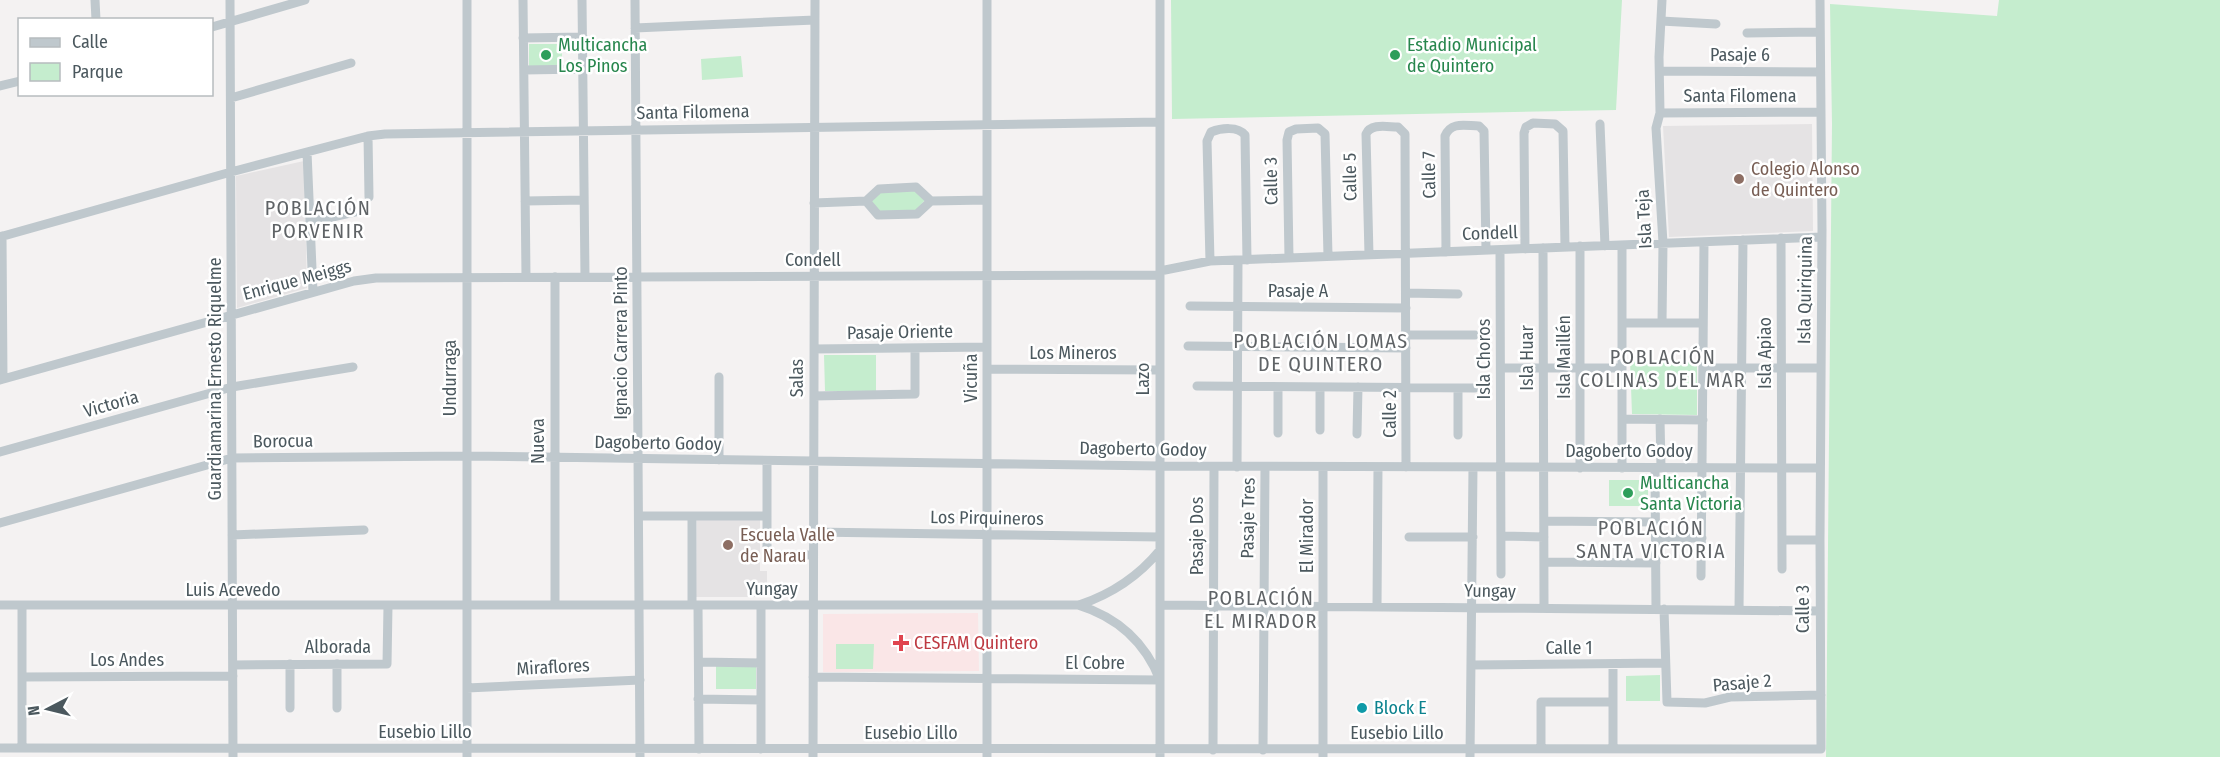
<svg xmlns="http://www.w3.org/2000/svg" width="2220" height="757" font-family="'Fira Sans Condensed',sans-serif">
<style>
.education{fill:#e5e3e4}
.medical{fill:#fae6e7}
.green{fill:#c5edce}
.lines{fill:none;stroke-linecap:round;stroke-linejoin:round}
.minor{stroke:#bfc8cd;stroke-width:9}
.leisure-dot{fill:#2e9e5b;stroke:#fff;stroke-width:2}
.education-dot{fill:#8d6e63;stroke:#fff;stroke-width:2}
.health-dot{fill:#e0444e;stroke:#fff;stroke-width:2}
.culture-dot{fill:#0f9aa8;stroke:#fff;stroke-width:2}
.labels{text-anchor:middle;stroke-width:5;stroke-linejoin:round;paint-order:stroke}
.leisure-label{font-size:18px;fill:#27864d;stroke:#fff;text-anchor:start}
.street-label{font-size:18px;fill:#4b585e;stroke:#fff}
.education-label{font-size:18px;fill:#785e54;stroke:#fff;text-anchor:start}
.health-label{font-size:18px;fill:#be3a42;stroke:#fff;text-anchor:start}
.culture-label{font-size:18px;fill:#0d838f;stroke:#fff;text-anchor:start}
.neighbourhood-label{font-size:20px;letter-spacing:1.5px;fill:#5f6366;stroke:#fff}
</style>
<rect width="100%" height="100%" fill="#f4f2f2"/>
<path class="education" d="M1812,124L1813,231L1669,237L1663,126Z
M304,161L307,288L237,308L236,176Z
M697,518L760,519V571H767V597H696Z"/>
<path class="medical" d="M978,613L979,671L823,672V614Z"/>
<path class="green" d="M1171,0H1622L1616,110L1172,119Z
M1999,0H2220V757H1826L1832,124L1830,4L1997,16Z
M529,44H562V66H529Z
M741,56L743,77L702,80L701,59Z
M916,190L926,199L914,212H880L871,201L880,192Z
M824,355H876V391H825Z
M1630,360L1697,361V415L1632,414Z
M1609,480H1648V506H1609Z
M836,644H874L873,669H836Z
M716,665H756V689H716Z
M1660,675V701H1626V676Z"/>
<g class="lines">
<path class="minor" d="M95,0L96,20
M230,0L233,757
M467,0V757
M523,0L526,277
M582,0L585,277
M635,0L640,757
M1160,0V757
M1662,0L1659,57L1660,113L1656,128L1663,243L1662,323
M1661,21L1716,24
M212,27L305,0
M635,28L815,20
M1747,33L1820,32
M523,38L583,37
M524,70L583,69
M1660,71L1820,72
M0,86L20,81
M231,98L351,63
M1660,113L1820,112
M1600,124L1605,246
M368,136L369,197
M307,152L313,292
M525,201L584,200
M866,201L878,215L917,214L931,201L987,200
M814,203L866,201L879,189L916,187L931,201
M310,222L359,211
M2,236L3,379
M0,237L231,172L368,136L385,134L1160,122
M1781,238L1782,569
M1543,248L1544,608
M1525,249L1524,133L1526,127L1533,123L1555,124L1563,131L1565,247
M1500,250L1501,574
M1446,252L1445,136C1451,121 1466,126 1479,126L1484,131L1486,250
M1369,255L1366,134C1371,123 1387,127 1398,127L1405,134L1406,467
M1289,258L1287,140L1289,132L1296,129L1318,128L1325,134L1328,256
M1210,261L1207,141L1211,132C1221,128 1238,126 1245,135L1247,260
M1160,271L1210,261L1822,237
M555,277V605
M1406,293L1458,294
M1190,306L1406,308
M1622,323H1703
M1406,335H1475
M1188,346L1406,348
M814,349L987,347
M1501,368H1622
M1703,368H1821
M987,369L1160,370
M0,380L354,281L376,278L1160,275
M1197,386L1475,388
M814,396L915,394V348
M1622,419L1703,420
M1660,419L1661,468
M1320,430V387
M1278,433V387
M1357,434L1358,387
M1458,435V388
M0,452L232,387L353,367
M719,460V377
M767,461V555H813
M1237,467L1238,260
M1580,468V246
M1622,468V245
M1655,468L1656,609
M639,516H767
M692,516V605
M1544,521L1655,522
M0,523L232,458L467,456L1160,466L1820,468
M813,532L1160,537
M232,535L364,530
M1501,536L1544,537
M1409,537H1473
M1656,538H1702
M1782,540H1820
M1544,562L1656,563
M1701,576L1704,242
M0,605H1078C1117,617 1145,642 1160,680L813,677
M698,605L699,749
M761,605V749
M1079,605C1112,594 1138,577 1160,550
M1160,605L1820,611
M1377,607L1378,467
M1664,609L1667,702L1705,703L1730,697L1821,695
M1739,610L1743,240
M699,662L761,663
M290,664V708
M337,664V708
M233,665L387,664L388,606
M1472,665L1665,663
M22,677L233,676
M467,688L640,680
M698,699L761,700
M0,748L1821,749L1820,540L1822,229L1820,0
M22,748V606
M1541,749V702H1613
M1613,749V664
M1213,750L1214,467
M1263,750L1265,467
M813,757L815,0
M987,757V0
M1323,757V467
M1470,757L1473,467"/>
</g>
<g class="leisure-dot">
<circle cx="546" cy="55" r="6"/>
<circle cx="1395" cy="55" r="6"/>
<circle cx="1628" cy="493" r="6"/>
</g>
<g class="education-dot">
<circle cx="1739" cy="179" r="6"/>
<circle cx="728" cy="545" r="6"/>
</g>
<path class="health-dot" d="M898 634h6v6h6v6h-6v6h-6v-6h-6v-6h6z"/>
<circle class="culture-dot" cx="1362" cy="708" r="6"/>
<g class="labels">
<g class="leisure-label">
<text x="558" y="51">Multicancha<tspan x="558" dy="21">Los Pinos</tspan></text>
<text x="1407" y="51">Estadio Municipal<tspan x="1407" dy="21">de Quintero</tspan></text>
<text x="1640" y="489">Multicancha<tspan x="1640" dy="21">Santa Victoria</tspan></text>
</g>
<g class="street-label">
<text x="1740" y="61">Pasaje 6</text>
<text x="1740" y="102">Santa Filomena</text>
<text transform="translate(693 112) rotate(-1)" y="6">Santa Filomena</text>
<text transform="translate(1429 175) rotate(-91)" y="6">Calle 7</text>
<text transform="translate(1350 177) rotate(-91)" y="6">Calle 5</text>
<text transform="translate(1271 181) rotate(-91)" y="6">Calle 3</text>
<text transform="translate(1644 219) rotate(-93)" y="6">Isla Teja</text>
<text transform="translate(1490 233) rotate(-2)" y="6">Condell</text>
<text x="813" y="266">Condell</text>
<text transform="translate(297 280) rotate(-15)" y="6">Enrique Meiggs</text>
<text transform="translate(1805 290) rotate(-89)" y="6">Isla Quiriquina</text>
<text x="1298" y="297">Pasaje A</text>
<text transform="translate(900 332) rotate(-1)" y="6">Pasaje Oriente</text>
<text transform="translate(621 343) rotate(-90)" y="6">Ignacio Carrera Pinto</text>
<text x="1073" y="359">Los Mineros</text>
<text transform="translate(1765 353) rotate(-90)" y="6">Isla Apiao</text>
<text transform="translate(1564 357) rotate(-90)" y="6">Isla Maillén</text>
<text transform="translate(1527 358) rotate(-90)" y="6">Isla Huar</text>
<text transform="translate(1484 359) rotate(-90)" y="6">Isla Choros</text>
<text transform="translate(450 378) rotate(-90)" y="6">Undurraga</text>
<text transform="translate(797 378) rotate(-90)" y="6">Salas</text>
<text transform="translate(971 378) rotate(-90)" y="6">Vicuña</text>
<text transform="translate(215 379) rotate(-90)" y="6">Guardiamarina Ernesto Riquelme</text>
<text transform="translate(1143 379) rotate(-90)" y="6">Lazo</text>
<text transform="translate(111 404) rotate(-16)" y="6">Victoria</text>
<text transform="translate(1390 414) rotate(-90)" y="6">Calle 2</text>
<text transform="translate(283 441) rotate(-1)" y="6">Borocua</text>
<text transform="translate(538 441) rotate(-90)" y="6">Nueva</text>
<text transform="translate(658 443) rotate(1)" y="6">Dagoberto Godoy</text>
<text transform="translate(1143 449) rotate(1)" y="6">Dagoberto Godoy</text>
<text x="1629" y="457">Dagoberto Godoy</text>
<text transform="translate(987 518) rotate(1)" y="6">Los Pirquineros</text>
<text transform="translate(1248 518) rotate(-89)" y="6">Pasaje Tres</text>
<text transform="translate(1197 536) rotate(-90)" y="6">Pasaje Dos</text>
<text transform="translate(1307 536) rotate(-90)" y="6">El Mirador</text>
<text x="772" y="595">Yungay</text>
<text x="233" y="596">Luis Acevedo</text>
<text transform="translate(1490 591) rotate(1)" y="6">Yungay</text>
<text transform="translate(1803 609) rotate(-90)" y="6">Calle 3</text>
<text x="338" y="653">Alborada</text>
<text x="1569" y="654">Calle 1</text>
<text x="127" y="666">Los Andes</text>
<text x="1095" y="669">El Cobre</text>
<text transform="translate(553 667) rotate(-3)" y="6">Miraflores</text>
<text transform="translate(1742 683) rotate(-5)" y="6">Pasaje 2</text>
<text x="425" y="738">Eusebio Lillo</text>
<text x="911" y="739">Eusebio Lillo</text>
<text x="1397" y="739">Eusebio Lillo</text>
</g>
<g class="education-label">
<text x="1751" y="175">Colegio Alonso<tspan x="1751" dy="21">de Quintero</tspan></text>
<text x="740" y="541">Escuela Valle<tspan x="740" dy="21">de Narau</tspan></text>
</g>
<g class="health-label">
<text x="914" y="649">CESFAM Quintero</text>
</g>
<g class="culture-label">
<text x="1374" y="714">Block E</text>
</g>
<g class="neighbourhood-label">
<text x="318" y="215">POBLACIÓN<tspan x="318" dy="23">PORVENIR</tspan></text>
<text x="1321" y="348">POBLACIÓN LOMAS<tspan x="1321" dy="23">DE QUINTERO</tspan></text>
<text x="1663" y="364">POBLACIÓN<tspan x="1663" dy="23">COLINAS DEL MAR</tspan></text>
<text x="1651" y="535">POBLACIÓN<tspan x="1651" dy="23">SANTA VICTORIA</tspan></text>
<text x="1261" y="605">POBLACIÓN<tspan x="1261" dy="23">EL MIRADOR</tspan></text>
</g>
</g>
<rect x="18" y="18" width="195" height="78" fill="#ffffff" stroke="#b7bcbf" stroke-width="1.5"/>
<rect x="30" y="38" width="30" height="9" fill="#bfc8cd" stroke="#b7bcbf" stroke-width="1.5"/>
<text x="72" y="48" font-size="18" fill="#4b585e">Calle</text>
<rect x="30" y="63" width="30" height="18" fill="#c5edce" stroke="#b7bcbf" stroke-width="1.5"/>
<text x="72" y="78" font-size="18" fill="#4b585e">Parque</text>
<g transform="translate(48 709) rotate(263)" stroke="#ffffff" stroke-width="4.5" paint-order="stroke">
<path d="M0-4.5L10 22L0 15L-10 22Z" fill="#4b585e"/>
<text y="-9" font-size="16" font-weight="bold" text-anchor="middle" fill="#4b585e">N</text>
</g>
</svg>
